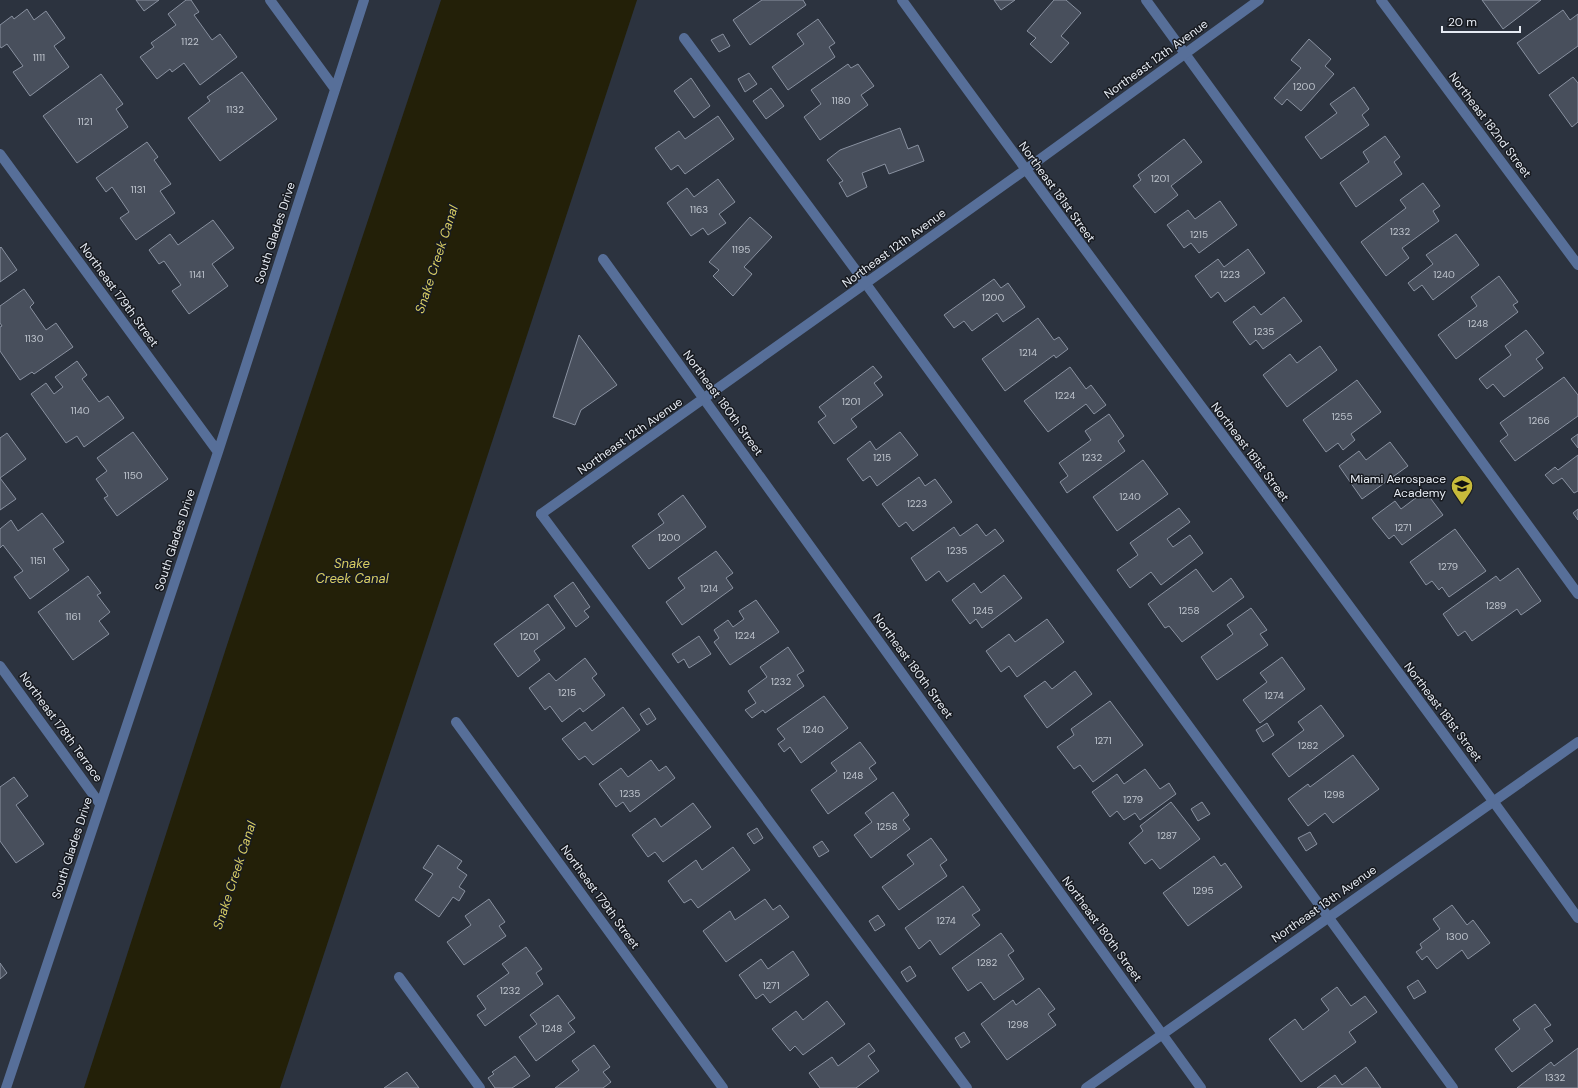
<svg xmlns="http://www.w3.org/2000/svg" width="1578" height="1088" font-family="'DM Sans',sans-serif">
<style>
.water{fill:#232008}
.building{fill:#484f5c;stroke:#8991a0}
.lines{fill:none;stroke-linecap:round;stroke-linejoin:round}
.lane{stroke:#576f99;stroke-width:10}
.street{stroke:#576f99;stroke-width:10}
.labels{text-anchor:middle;stroke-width:3;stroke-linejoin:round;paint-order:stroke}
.number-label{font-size:10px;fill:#bec4cd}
.street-label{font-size:12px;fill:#e6ebf3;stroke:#171a20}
.poi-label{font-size:12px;fill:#e6ebf3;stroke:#171a20;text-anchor:end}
.water-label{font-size:13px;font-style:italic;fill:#d9ce63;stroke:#171a20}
</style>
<rect width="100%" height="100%" fill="#2c333f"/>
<path class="water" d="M441,0H637L280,1088H84L227,645Z"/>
<path class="building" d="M136,0H159L144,11Z
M186,0H191L199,12L194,15L212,40L220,34L237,57L200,85L184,63L172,72L170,69L157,79L140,57L154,47L151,43L176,25L168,14Z
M762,0H803L806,5L750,45L733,20Z
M994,0H1015L1001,10Z
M1054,0H1066L1081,13L1061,36L1069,43L1051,63L1030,44L1036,38L1027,31Z
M1482,0H1541L1503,29Z
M27,9L34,20L46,11L65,38L54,46L69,67L30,96L13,72L23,66L7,44L1,48L0,46V25L12,16L14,19Z
M1563,10L1570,20L1578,14V46L1539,74L1517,43Z
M818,19L835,43L829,47L835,57L788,90L772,67L804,44L797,34Z
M723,34L730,46L719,52L711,40Z
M1309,39L1331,59L1325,66L1334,74L1301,111L1287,99L1282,105L1274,98L1301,68L1291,60Z
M848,64L851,68L858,64L874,86L861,95L868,105L820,140L804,117L821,104L811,90Z
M242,72L277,119L220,161L188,118L210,101L207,97Z
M749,73L757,84L745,92L738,79Z
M101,74L123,104L116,109L128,127L77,163L43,116Z
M1573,77L1578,83V122L1572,127L1549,95Z
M691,78L710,106L694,118L674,91Z
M1354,87L1369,109L1362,115L1369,125L1321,159L1305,137L1337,113L1330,104Z
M771,88L784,106L766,119L753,101Z
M718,116L734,139L685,174L678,165L671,170L655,148L679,131L685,139Z
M900,128L908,149L918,145L924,161L889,174L885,164L862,173L867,187L847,197L839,183L843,181L827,160L840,150Z
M1385,136L1400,157L1394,162L1402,174L1356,207L1340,183L1369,162L1363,152Z
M1184,139L1202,162L1171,186L1178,195L1155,213L1133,186L1141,180L1138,175Z
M147,142L158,157L154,160L171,184L160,191L175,213L136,240L120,218L129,212L112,187L106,192L96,178Z
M718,179L735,202L719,214L726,223L708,235L703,228L691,236L667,203L687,188L694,197Z
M1423,183L1440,206L1433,211L1439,221L1402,248L1409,258L1386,276L1361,242L1406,208L1400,200Z
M1220,201L1237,225L1199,253L1191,243L1184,248L1167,225L1188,210L1195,219Z
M750,217L772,237L744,267L752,274L733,296L713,276L719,270L709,262Z
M213,220L234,248L212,264L228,286L189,314L172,291L181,285L164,261L159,264L149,250L170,234L178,245Z
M1456,234L1479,265L1433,300L1422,285L1414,291L1408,283L1433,264L1426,255Z
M1,247L17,270L0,282V248Z
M1248,249L1265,273L1225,302L1218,292L1211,298L1195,276L1218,259L1224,267Z
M1499,276L1518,302L1513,305L1518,312L1456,359L1438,335L1477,306L1471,297Z
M994,279L1001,288L1008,283L1025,307L1003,322L997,313L972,331L964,321L954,328L944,315Z
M24,289L34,303L30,307L46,330L56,323L73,347L34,374L32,372L20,380L0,351V327L2,326L0,323V306Z
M1284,297L1302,321L1263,349L1256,340L1250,345L1233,322L1254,306L1261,315Z
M1038,318L1054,340L1059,337L1068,349L1056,358L1054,355L1005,391L982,359Z
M1526,330L1544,353L1536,359L1543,368L1504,397L1493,384L1487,389L1479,379L1511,355L1505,346Z
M579,335L617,385L581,410L575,425L553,417Z
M1320,346L1337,370L1287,407L1263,375L1290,354L1297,363Z
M77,361L87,375L82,379L99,402L108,396L124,418L84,447L77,436L66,443L31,394L46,383L54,394L63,387L55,377Z
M873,366L882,377L874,383L883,395L851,419L857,427L834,444L818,422L826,416L819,407Z
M1070,367L1086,389L1091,385L1106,405L1094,414L1086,404L1048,432L1024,401Z
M1564,377L1578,395V416L1515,461L1500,441L1508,435L1500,423Z
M1357,380L1381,412L1351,434L1355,440L1343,450L1338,443L1326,452L1303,420Z
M1109,414L1124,436L1118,441L1125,451L1067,493L1060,482L1068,476L1059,463L1091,440L1085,431Z
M133,432L168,479L117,516L104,498L108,496L96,479L107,471L97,458Z
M900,432L918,455L877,486L870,476L863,481L847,459L870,441L876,450Z
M7,433L26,459L0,478L16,499L0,510V438Z
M1578,434V448L1571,439Z
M1390,442L1408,466L1362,499L1339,466L1359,451L1366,460Z
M1578,455V491L1574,493L1562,478L1553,484L1545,475L1555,467L1558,470Z
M1143,460L1168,494L1117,531L1093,497Z
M919,477L925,486L935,479L952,502L913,531L906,522L899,527L882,504Z
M1425,491L1443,515L1402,545L1394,535L1389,539L1372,518L1395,501L1401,509Z
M683,495L706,527L649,569L632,546L664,523L658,514Z
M1179,508L1190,522L1167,539L1173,547L1190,535L1203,553L1161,585L1151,572L1130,588L1117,570L1138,555L1130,543Z
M1578,509V520L1573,513Z
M42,513L64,542L53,549L69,570L30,599L14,577L23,571L3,545L0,548V529L11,520L18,531Z
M977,524L986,536L995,529L1004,541L947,582L939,571L926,581L911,558L954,527L960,536Z
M1455,529L1486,571L1449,597L1442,587L1439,590L1432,581L1426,585L1410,562Z
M716,551L733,573L726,578L733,588L682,625L666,602L685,588L678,578Z
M1518,568L1541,601L1521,615L1517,609L1472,641L1465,631L1458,636L1443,614L1496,576L1500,581Z
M1196,569L1213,592L1231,578L1244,597L1182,642L1169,626L1165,628L1148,604Z
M1004,575L1022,598L982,628L976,619L970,624L952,600L974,583L981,593Z
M88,576L101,593L97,595L110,612L99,621L109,634L73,660L38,612Z
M573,582L590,607L584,611L589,617L576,627L554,596Z
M756,600L779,632L730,665L714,642L719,638L714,630L728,620L733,627L744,619L739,611Z
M548,604L565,628L534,651L540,660L518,677L494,644Z
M1251,608L1267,630L1260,634L1268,645L1217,680L1201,657L1233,634L1227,625Z
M1047,619L1064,642L1017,677L1009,666L1001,672L986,651L1009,634L1015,642Z
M699,636L711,654L689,668L684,659L678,663L672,654Z
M788,647L804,671L797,675L804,686L765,713L763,710L752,718L745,710L756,703L748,691L767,677L760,667Z
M1282,657L1305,689L1260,723L1243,700L1267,682L1260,673Z
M585,658L597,674L592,678L605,695L583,712L580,708L562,722L550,706L545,710L529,688L549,673L556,681Z
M1075,671L1092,694L1047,728L1024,696L1045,681L1052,689Z
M824,696L848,728L801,763L790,747L784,752L778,744L785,739L777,729Z
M1110,701L1143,745L1093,782L1080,765L1074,769L1057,747L1074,735L1071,729Z
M1321,705L1344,736L1289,777L1272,754L1304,730L1298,722Z
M623,707L640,730L593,765L585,756L579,760L562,739L585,722L592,731Z
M649,708L656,719L647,725L640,714Z
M1267,723L1274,735L1263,742L1256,730Z
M860,742L876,763L869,768L877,779L828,814L811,790L837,771L831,763Z
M1353,755L1379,789L1333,823L1325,813L1308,826L1288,799L1308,784L1310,787Z
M651,760L659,771L666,766L675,778L630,812L623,802L616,807L599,784L621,768L628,777Z
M1145,769L1160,789L1169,783L1176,794L1140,820L1135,813L1124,820L1117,811L1110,817L1092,792L1117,774L1124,784Z
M14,777L28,796L16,805L44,844L16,863L0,841V787Z
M893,792L909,815L903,820L910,829L871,858L854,835L872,822L865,813Z
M1171,802L1200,839L1160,869L1152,859L1145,864L1129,843L1143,831L1140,826Z
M1202,802L1210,814L1198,821L1191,809Z
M693,803L711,827L663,862L655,852L648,857L632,835L655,818L661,827Z
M757,828L763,838L754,844L747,834Z
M1310,832L1317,844L1306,851L1298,838Z
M931,838L947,860L940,865L947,876L899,910L882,887L914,864L907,855Z
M822,841L829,851L819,857L813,847Z
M438,845L462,861L457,868L467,875L459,887L465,891L459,901L453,897L439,917L415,900L433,874L423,868Z
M733,847L750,870L698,908L691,899L684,903L668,881L696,860L702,870Z
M1214,856L1221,866L1225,863L1242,887L1188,926L1163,893Z
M963,886L980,910L972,915L980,925L940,955L930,940L919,949L905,928Z
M489,899L505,922L499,926L506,936L464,965L447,942L471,925L465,916Z
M765,899L773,910L780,905L789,917L726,962L703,931L730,911L735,920Z
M1452,905L1467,925L1473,920L1490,943L1468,959L1462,950L1437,969L1427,956L1422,960L1416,952L1422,948L1420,944L1440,929L1433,919Z
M878,915L885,925L875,931L869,921Z
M1001,933L1014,951L1008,955L1024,979L994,1000L981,982L968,991L952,968Z
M526,947L542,969L536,973L543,984L485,1026L477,1015L486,1009L477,996L509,973L502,964Z
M793,951L809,975L770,1003L763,994L756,999L739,975L761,959L768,969Z
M0,963L7,973L0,979Z
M910,966L916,976L907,982L901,972Z
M1418,980L1426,992L1414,999L1407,987Z
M1337,987L1351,1006L1365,996L1377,1012L1349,1032L1356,1042L1301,1082L1269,1039L1295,1019L1303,1030L1329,1010L1321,999Z
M1039,988L1055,1009L1048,1014L1056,1025L1007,1060L981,1024L1013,1000L1016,1005Z
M558,995L575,1018L568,1023L575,1032L536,1061L519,1037L537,1024L530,1015Z
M827,1001L845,1024L803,1055L795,1046L790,1051L772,1029L796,1011L803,1020Z
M1535,1004L1551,1025L1544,1029L1553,1041L1512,1072L1495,1049L1520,1029L1513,1020Z
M964,1032L970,1042L961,1048L955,1038Z
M869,1043L875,1051L868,1056L879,1071L856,1088H820L809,1073L832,1057L838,1066Z
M594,1045L610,1067L603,1072L611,1082L603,1088H555L579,1070L572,1061Z
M1578,1048V1088H1517L1551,1062L1554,1066Z
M515,1056L530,1076L512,1088H495L488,1078L494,1074L492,1072Z
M1366,1067L1381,1088H1317L1335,1075L1342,1085Z
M407,1072L419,1088H384Z"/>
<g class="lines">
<path class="lane" d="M1146,0L1578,594
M684,38L866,284L1453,1088
M541,514L967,1088
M399,977L480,1088"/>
<path class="street" d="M270,0L335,89
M902,0C1125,308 1356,610 1578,918
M1381,0L1578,265
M0,154L218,452
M603,259L1201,1088
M541,514L1025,170L1259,0
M0,666L100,804
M456,722L723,1088
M6,1088L218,452L364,0
M1086,1088L1578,742"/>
</g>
<defs>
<g id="school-pin" transform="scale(1.15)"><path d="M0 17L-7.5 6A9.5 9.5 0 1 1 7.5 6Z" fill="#c8bb3b" stroke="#171a20"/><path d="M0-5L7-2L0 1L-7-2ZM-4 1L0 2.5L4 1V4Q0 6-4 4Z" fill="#111"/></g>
</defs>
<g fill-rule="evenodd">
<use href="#school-pin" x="1462" y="486"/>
</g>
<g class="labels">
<g class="number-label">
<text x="190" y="45">1122</text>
<text x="39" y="61">1111</text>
<text x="1304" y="90">1200</text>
<text x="841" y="104">1180</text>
<text x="235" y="113">1132</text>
<text x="85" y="125">1121</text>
<text x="1160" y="182">1201</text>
<text x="138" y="193">1131</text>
<text x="699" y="213">1163</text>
<text x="1400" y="235">1232</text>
<text x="1199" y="238">1215</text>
<text x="741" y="253">1195</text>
<text x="197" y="278">1141</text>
<text x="1230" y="278">1223</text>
<text x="1444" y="278">1240</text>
<text x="993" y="301">1200</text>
<text x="1478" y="327">1248</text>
<text x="1264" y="335">1235</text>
<text x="34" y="342">1130</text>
<text x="1028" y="356">1214</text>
<text x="1065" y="399">1224</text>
<text x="851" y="405">1201</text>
<text x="80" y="414">1140</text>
<text x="1342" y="420">1255</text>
<text x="1539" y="424">1266</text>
<text x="882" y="461">1215</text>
<text x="1092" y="461">1232</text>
<text x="133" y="479">1150</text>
<text x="1130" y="500">1240</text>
<text x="917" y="507">1223</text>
<text x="1403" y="531">1271</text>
<text x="669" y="541">1200</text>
<text x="957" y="554">1235</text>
<text x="38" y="564">1151</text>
<text x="1448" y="570">1279</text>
<text x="709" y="592">1214</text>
<text x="1496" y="609">1289</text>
<text x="983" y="614">1245</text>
<text x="1189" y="614">1258</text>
<text x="73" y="620">1161</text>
<text x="745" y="639">1224</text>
<text x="529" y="640">1201</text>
<text x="781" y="685">1232</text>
<text x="567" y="696">1215</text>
<text x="1274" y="699">1274</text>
<text x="813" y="733">1240</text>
<text x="1103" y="744">1271</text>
<text x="1308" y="749">1282</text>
<text x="853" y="779">1248</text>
<text x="630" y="797">1235</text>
<text x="1334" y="798">1298</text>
<text x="1133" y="803">1279</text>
<text x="887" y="830">1258</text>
<text x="1167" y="839">1287</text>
<text x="1203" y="894">1295</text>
<text x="946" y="924">1274</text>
<text x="1457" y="940">1300</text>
<text x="987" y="966">1282</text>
<text x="771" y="989">1271</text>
<text x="510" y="994">1232</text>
<text x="1018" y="1028">1298</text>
<text x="552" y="1032">1248</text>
<text x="1555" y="1081">1332</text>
</g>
<g class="street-label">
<text transform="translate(1156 59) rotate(-36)" y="4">Northeast 12th Avenue</text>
<text transform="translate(1490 125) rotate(53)" y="4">Northeast 182nd Street</text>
<text transform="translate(1057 192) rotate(54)" y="4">Northeast 181st Street</text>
<text transform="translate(275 233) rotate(-72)" y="4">South Glades Drive</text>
<text transform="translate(894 248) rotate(-36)" y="4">Northeast 12th Avenue</text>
<text transform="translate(119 295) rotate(54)" y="4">Northeast 179th Street</text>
<text transform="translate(723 403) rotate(54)" y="4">Northeast 180th Street</text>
<text transform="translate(630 436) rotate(-35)" y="4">Northeast 12th Avenue</text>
<text transform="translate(1250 452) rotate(53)" y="4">Northeast 181st Street</text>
<text transform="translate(175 540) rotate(-72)" y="4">South Glades Drive</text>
<text transform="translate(913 666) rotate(54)" y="4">Northeast 180th Street</text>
<text transform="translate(1443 712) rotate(53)" y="4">Northeast 181st Street</text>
<text transform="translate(61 727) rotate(54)" y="4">Northeast 178th Terrace</text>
<text transform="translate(72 848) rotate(-72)" y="4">South Glades Drive</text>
<text transform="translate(600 897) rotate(54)" y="4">Northeast 179th Street</text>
<text transform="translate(1324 904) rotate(-35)" y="4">Northeast 13th Avenue</text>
<text transform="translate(1102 929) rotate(54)" y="4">Northeast 180th Street</text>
</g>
<g class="poi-label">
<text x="1446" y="483">Miami Aerospace<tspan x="1446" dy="14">Academy</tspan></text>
</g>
<g class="water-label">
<text transform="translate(436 259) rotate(-72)" y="5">Snake Creek Canal</text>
<text x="352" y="568">Snake<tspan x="352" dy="15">Creek Canal</tspan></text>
<text transform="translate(234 875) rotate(-72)" y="5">Snake Creek Canal</text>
</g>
</g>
<path d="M1442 26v6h78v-6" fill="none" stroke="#e6ebf3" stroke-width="2"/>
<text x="1448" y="26" font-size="12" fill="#e6ebf3" stroke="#171a20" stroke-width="3" paint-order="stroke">20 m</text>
</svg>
